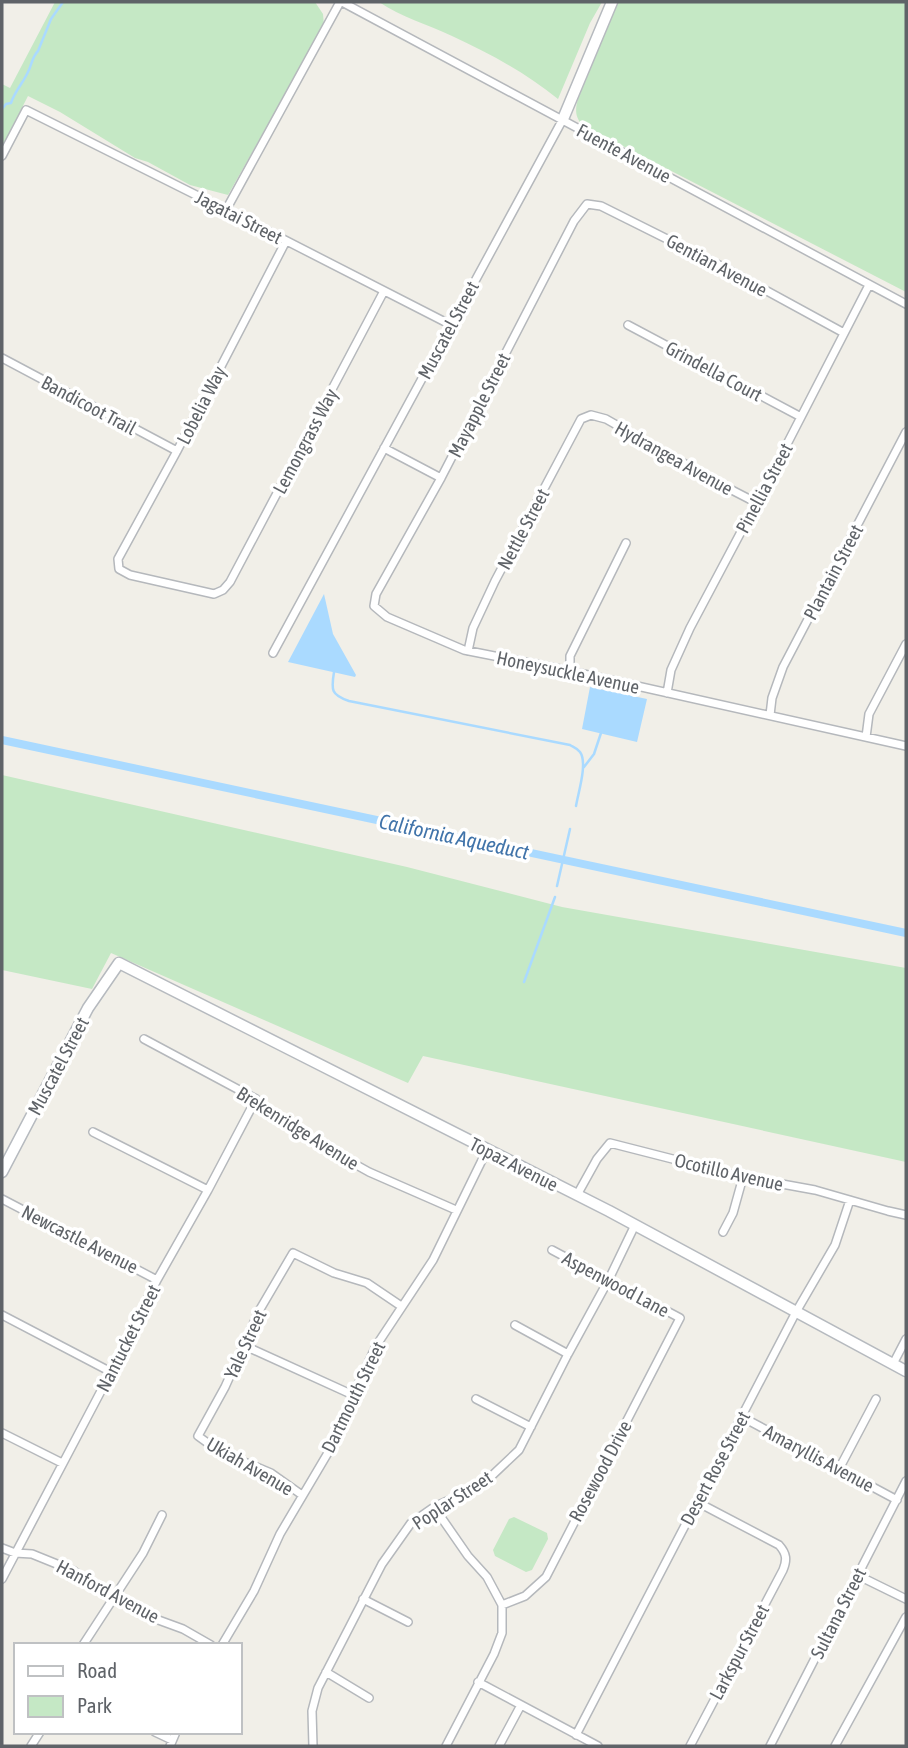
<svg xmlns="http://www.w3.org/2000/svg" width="908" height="1748" font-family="'Asap Condensed',sans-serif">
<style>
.green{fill:#c5e8c5}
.water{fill:#aadaff}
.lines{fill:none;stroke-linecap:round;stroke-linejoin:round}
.stream{stroke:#aadaff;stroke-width:2.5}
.canal{stroke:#aadaff;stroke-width:8}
.street-casing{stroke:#b5b8bc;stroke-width:10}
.secondary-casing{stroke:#b6babf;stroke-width:13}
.street{stroke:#fff;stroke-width:7}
.secondary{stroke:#fff;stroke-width:10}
.labels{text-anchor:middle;stroke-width:7;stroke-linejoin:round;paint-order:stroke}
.street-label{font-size:19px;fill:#5f6368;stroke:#fff}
.water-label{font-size:21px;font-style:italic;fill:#4174aa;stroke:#fff}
</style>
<rect width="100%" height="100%" fill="#f1efe8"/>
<path class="green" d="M55,2H315L323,14L324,25L228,195L190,185L148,162L135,158L60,112L28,96L2,147V84L10,88Z
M379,2H602L590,23L558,99C526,73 489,53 452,36C427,24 401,17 379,2Z
M618,2H906V292L582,125C575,116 575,110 578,99Z
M2,775L407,867L562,907L906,968V1162L423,1056L408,1083L111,953L92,989L2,970Z
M514,1517L547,1533L548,1539L532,1570L526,1572L495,1556L493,1550L509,1519Z"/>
<path class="water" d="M324,594L333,634L356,675L355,677L288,662Z
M590,687L647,699L637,742L582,729Z"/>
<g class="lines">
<path class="stream" d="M2,109L6,104L11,103C15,91 23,83 28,72C32,64 32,57 38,51L51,19L63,2
M334,672C331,690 331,695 349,701L570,745C573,747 577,748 580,752C588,763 578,793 576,806
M584,767L594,754L601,733
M557,886L570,829
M524,982L555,897"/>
<path class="canal" d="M2,740L906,933"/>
<g class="street-casing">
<path id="street" d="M342,2L906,304
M2,156L26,110L234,214L451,325
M226,210L340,2
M286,241L177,451L118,559L119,569L130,575L214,594L223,590L230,582L384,291
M628,325L801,417
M844,333L723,267L601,206L587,204L574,221L441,478L376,594L374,606L387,617L464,650L570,671L906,746
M2,358L177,451
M384,448L441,478
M468,651L473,628L495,581L581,419L591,415L606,419L724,486L757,503
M273,653L563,119
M570,671V656L626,543
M667,693L671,670L690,628L768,481L869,285
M770,715L772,698L783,667L906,432
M866,737L869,714L906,644
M144,1039L256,1099L292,1129L369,1172L456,1210
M93,1132L208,1190
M577,1195L597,1159L610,1143L743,1177L815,1190L888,1211L906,1215
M2,1199L157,1280
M723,1232L733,1213L743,1177
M2,1315L111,1372
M515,1325L568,1354
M243,1345L353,1395
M893,1364L906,1339
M476,1399L531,1427
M742,1417L897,1500
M2,1433L62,1463
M839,1469L876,1399
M302,1495L271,1473L220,1452L198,1436L225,1387L259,1311L293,1253L334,1273L367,1283L401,1306
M434,1507L468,1556L487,1577L502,1605V1633L494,1654L446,1746
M2,1548L15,1553L32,1554L74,1571L113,1598L142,1614L183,1629L211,1645
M857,1575L906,1599
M2,1579L111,1372L157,1280L208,1190L256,1099
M363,1599L408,1622
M502,1605L525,1596L546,1577L680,1318L552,1250
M83,1645L143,1553L162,1515
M222,1645L254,1591L280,1534L332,1446L353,1395L376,1346L433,1260L487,1150
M326,1672L369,1698
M478,1682L598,1746
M155,1732L172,1740
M576,1735L796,1312L835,1245L850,1200
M31,1746L40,1732
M170,1746L176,1732
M313,1746L312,1711L318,1688L382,1564L411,1523L434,1507L482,1485L519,1450L568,1354L609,1279L635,1225
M499,1746L521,1705
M690,1746L783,1570C787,1560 787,1554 779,1545L697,1502
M770,1746L906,1481
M835,1746L906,1617"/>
</g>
<g class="secondary-casing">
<path id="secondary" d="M563,119L612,2
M2,1172L88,1008L119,963L609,1211L906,1371"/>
</g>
<use href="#street" class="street"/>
<use href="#secondary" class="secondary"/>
</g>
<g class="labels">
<g class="street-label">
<text transform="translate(624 153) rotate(28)" y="7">Fuente Avenue</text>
<text transform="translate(239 217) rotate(27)" y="7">Jagatai Street</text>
<text transform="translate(717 265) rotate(28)" y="7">Gentian Avenue</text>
<text transform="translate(448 330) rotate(-62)" y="7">Muscatel Street</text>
<text transform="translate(714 371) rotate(28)" y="7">Grindella Court</text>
<text transform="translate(89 405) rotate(28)" y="7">Bandicoot Trail</text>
<text transform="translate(201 405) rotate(-63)" y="7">Lobelia Way</text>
<text transform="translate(479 405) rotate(-63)" y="7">Mayapple Street</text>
<text transform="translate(305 441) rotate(-62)" y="7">Lemongrass Way</text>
<text transform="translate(674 458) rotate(29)" y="7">Hydrangea Avenue</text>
<text transform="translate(764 488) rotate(-62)" y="7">Pinellia Street</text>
<text transform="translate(523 529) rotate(-62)" y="7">Nettle Street</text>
<text transform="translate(833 572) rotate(-62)" y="7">Plantain Street</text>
<text transform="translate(568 672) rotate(12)" y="7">Honeysuckle Avenue</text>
<text transform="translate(58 1066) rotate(-62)" y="7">Muscatel Street</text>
<text transform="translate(298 1128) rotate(32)" y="7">Brekenridge Avenue</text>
<text transform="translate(514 1164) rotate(27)" y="7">Topaz Avenue</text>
<text transform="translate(729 1172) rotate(13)" y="7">Ocotillo Avenue</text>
<text transform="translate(80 1239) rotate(27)" y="7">Newcastle Avenue</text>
<text transform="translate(616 1284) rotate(28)" y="7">Aspenwood Lane</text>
<text transform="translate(128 1338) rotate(-63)" y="7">Nantucket Street</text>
<text transform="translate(245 1344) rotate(-65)" y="7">Yale Street</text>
<text transform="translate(353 1397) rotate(-64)" y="7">Dartmouth Street</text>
<text transform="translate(819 1458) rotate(28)" y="7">Amaryllis Avenue</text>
<text transform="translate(250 1466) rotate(30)" y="7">Ukiah Avenue</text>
<text transform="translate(715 1468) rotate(-62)" y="7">Desert Rose Street</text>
<text transform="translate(600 1471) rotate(-62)" y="7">Rosewood Drive</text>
<text transform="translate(452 1500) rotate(-33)" y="7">Poplar Street</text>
<text transform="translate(108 1591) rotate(28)" y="7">Hanford Avenue</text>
<text transform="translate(838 1613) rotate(-63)" y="7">Sultana Street</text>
<text transform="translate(739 1652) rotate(-62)" y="7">Larkspur Street</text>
</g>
<g class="water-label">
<text transform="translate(454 837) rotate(12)" y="7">California Aqueduct</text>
</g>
</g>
<rect width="908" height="1748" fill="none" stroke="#5f6368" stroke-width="7"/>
<rect x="14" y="1643" width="228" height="91" fill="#ffffff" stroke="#bfc1c3" stroke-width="2"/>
<rect x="28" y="1666" width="35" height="10" fill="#ffffff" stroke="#bfc1c3" stroke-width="2"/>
<text x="77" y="1678" font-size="21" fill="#5f6368">Road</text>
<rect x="28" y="1696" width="35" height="21" fill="#c5e8c5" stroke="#bfc1c3" stroke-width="2"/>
<text x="77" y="1713" font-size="21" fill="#5f6368">Park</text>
</svg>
